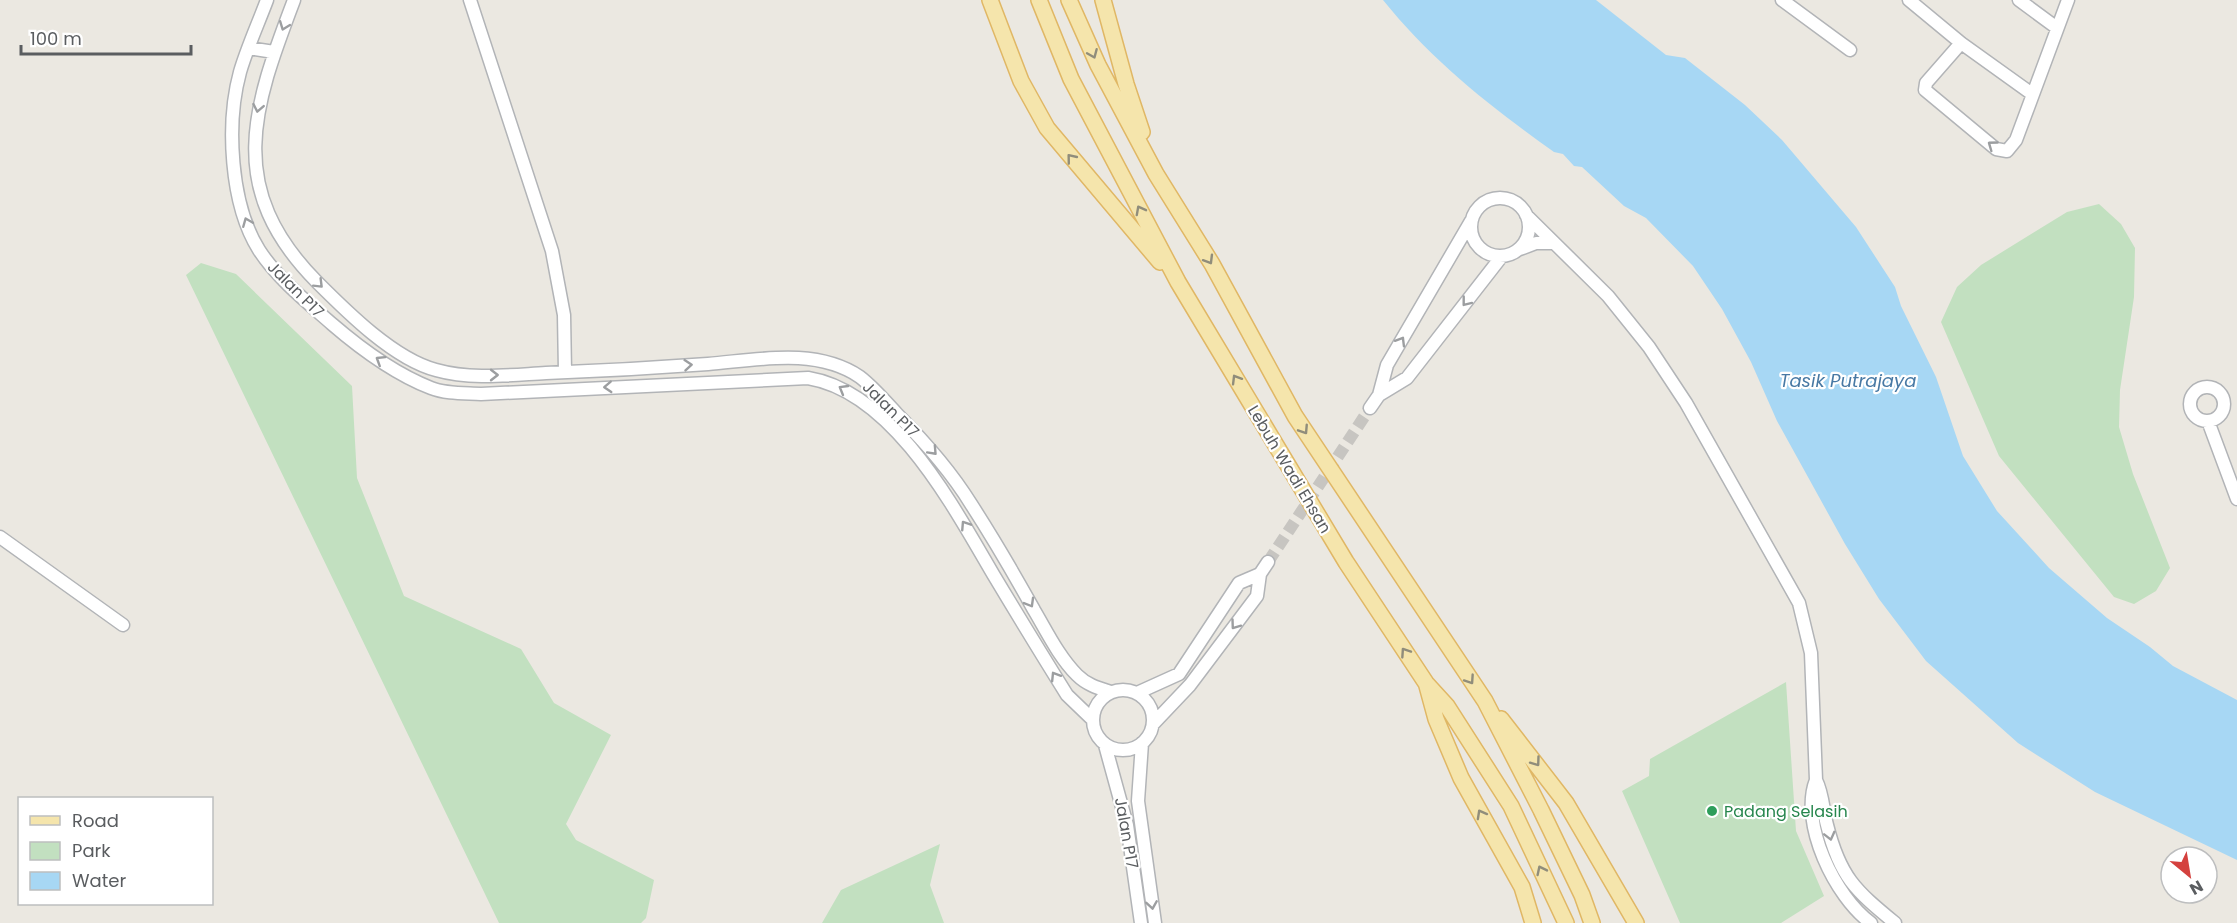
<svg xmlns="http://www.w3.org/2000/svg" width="2237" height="923" font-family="Poppins,sans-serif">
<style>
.green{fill:#c2e0c0}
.water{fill:#a7d7f4}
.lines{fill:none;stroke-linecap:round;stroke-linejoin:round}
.minor-tunnel{stroke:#c7c5c1;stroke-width:12;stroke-dasharray:12 6;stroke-linecap:butt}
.minor-casing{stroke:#b2b4b7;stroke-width:15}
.major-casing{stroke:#e0b765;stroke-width:18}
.minor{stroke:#fff;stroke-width:12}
.major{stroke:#f5e5ac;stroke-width:15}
.oneway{stroke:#9c9ea0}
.oneway2{stroke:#908d7b}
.leisure-dot{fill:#2e9e5b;stroke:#fff;stroke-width:2}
.labels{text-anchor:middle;stroke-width:4.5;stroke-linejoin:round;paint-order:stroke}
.street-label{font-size:16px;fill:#5a5d60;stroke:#fff}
.leisure-label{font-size:16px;fill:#27864d;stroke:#fff;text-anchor:start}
.water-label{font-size:18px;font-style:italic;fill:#4879a4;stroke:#fff}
</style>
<rect width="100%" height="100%" fill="#ebe8e1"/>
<path class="green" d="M2099,204L2121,224L2135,248L2134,297L2120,390L2119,427L2133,474L2170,568L2156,591L2134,604L2114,597L1999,456L1941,322L1957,287L1981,265L2067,212Z
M201,263L236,274L352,386L357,478L404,596L521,649L554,703L611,735L566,824L576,840L654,880L646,918L641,923H499L186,275Z
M1786,682L1796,831L1824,896L1781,923H1680L1622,791L1649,776L1650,759Z
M940,844L930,885L944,923H822L841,890Z"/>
<path class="water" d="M1383,0H1596L1666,55L1685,58L1745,105L1782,140L1856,227L1895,287L1901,306L1936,377L1963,456L1997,511L2049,568L2107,618L2150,647L2173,666L2237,700V860L2095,792L2018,743L1926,661L1879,599L1845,544L1777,421L1751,362L1722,309L1693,266L1646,218L1624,206L1582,167L1574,166L1563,154L1554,152C1491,107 1432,61 1383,0Z"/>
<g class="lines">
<path class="minor-tunnel" d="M1268,562L1370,408"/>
<g class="minor-casing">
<path id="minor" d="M267,0C258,24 247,48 240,72C226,123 230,204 259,250C277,278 307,302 332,324C361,349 395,374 431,388C446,394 465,393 481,394L808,378C893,392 953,506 993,574C1017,614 1042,655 1067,695L1093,720
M294,0C253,108 224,188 317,282C347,312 394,359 436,370C471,380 510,375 546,373C600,371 654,368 708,364C757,360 816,347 860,377C873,387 886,402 897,414C925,442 950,470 971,504C993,538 1014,574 1034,610C1047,632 1059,657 1077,675C1087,685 1098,688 1111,692
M470,0L552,251L564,315L565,372
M1782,0L1850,50
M1909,0L1961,43L2032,94
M2019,0L2057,28
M1961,43L1926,83L1925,90L1996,149L2007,151L2016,140L2068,0
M249,48L274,52
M1471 227a29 29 0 1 1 58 0a29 29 0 1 1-58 0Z
M1526,215L1608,296L1649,347L1686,403L1799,603L1811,653L1816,780C1823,794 1823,810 1827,825C1840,877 1855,890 1895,923
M1520,249L1536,243H1554
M2190 404a17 17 0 1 1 34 0a17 17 0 1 1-34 0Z
M1379,395L1407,378L1502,256
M1370,408L1379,395L1387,365L1471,221
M2208,421L2237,499
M0,537L123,625
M1093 720a30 30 0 1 1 60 0a30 30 0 1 1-60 0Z
M1137,693L1179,674L1239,583L1260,574
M1153,724L1190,685L1257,596L1260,574L1268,562
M1142,743L1138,801L1155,923
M1105,745L1127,825L1141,923
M1816,780C1799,823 1835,897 1871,923"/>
</g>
<g class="major-casing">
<path id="major" d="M990,0L1021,81L1047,128L1160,262
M1039,0L1071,79L1178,282L1346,562L1426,683L1447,706L1511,806L1566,923
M1069,0L1098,65L1156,174L1212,264L1295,416L1485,701L1541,810L1582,895L1592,923
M1103,0L1126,84L1142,132
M1427,686L1436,719L1461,778L1522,887L1533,923
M1501,719L1566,803L1636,923"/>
</g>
<use href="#minor" class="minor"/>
<use href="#major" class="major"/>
</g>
<defs><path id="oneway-chevron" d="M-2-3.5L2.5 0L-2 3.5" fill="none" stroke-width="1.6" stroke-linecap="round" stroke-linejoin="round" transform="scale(1.5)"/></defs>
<g class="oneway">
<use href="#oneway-chevron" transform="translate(284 26) rotate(111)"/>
<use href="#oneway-chevron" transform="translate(258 108) rotate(101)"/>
<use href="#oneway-chevron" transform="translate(1992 145) rotate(-144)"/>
<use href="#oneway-chevron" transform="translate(247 222) rotate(-112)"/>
<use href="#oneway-chevron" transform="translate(319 284) rotate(45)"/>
<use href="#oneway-chevron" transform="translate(1466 302) rotate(128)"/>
<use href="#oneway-chevron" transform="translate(1401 341) rotate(-59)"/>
<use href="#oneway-chevron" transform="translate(380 360) rotate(-148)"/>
<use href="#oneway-chevron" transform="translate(688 365) rotate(-5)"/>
<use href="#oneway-chevron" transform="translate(494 375)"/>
<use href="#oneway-chevron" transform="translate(608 387) rotate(177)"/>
<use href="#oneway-chevron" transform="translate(843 389) rotate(-150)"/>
<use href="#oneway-chevron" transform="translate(933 451) rotate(47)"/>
<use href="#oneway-chevron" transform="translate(965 525) rotate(-123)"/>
<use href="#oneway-chevron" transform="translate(1030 603) rotate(60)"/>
<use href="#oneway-chevron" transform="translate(1235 625) rotate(126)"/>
<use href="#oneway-chevron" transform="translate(1055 676) rotate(-122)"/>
<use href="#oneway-chevron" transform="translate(1830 836) rotate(76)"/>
<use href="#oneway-chevron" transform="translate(1152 905) rotate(81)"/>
</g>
<g class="oneway2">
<use href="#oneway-chevron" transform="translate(1093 54) rotate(67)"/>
<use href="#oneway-chevron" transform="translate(1071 158) rotate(-129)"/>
<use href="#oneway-chevron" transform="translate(1140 210) rotate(-118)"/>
<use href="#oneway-chevron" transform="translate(1209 260) rotate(59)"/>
<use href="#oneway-chevron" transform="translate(1236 379) rotate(-121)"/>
<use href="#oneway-chevron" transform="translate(1304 430) rotate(57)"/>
<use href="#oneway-chevron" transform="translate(1405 652) rotate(-124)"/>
<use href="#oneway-chevron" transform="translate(1470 680) rotate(56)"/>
<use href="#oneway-chevron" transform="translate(1536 762) rotate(54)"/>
<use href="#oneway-chevron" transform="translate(1481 814) rotate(-119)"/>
<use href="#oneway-chevron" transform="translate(1541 870) rotate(-116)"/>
</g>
<circle class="leisure-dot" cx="1712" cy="811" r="6"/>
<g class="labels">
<g class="street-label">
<text transform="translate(296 289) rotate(45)" y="6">Jalan P17</text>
<text transform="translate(891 409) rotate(45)" y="6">Jalan P17</text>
<text transform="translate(1290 469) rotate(59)" y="6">Lebuh Wadi Ehsan</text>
<text transform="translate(1127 833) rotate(80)" y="6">Jalan P17</text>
</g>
<g class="leisure-label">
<text x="1724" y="817">Padang Selasih</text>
</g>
<g class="water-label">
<text x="1848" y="387">Tasik Putrajaya</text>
</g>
</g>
<rect x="18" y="797" width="195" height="108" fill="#ffffff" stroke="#bdbebf" stroke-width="1.5"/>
<rect x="30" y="816" width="30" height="9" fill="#f5e5ac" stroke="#bdbebf" stroke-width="1.5"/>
<text x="72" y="827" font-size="18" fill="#5a5d60">Road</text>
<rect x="30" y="842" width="30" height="18" fill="#c2e0c0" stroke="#bdbebf" stroke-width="1.5"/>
<text x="72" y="857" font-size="18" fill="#5a5d60">Park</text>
<rect x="30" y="872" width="30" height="18" fill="#a7d7f4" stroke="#bdbebf" stroke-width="1.5"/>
<text x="72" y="887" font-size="18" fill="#5a5d60">Water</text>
<g transform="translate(2189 875) rotate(150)"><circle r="28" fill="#ffffff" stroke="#bdbebf" stroke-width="1.5"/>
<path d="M0-4.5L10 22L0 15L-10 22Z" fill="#d4413e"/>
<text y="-9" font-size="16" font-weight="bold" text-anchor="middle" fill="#5a5d60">N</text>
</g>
<path d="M21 45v9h170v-9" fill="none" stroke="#5a5d60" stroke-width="3"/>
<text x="30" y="45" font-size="18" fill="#5a5d60" stroke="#ffffff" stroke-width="4.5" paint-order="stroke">100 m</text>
</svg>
